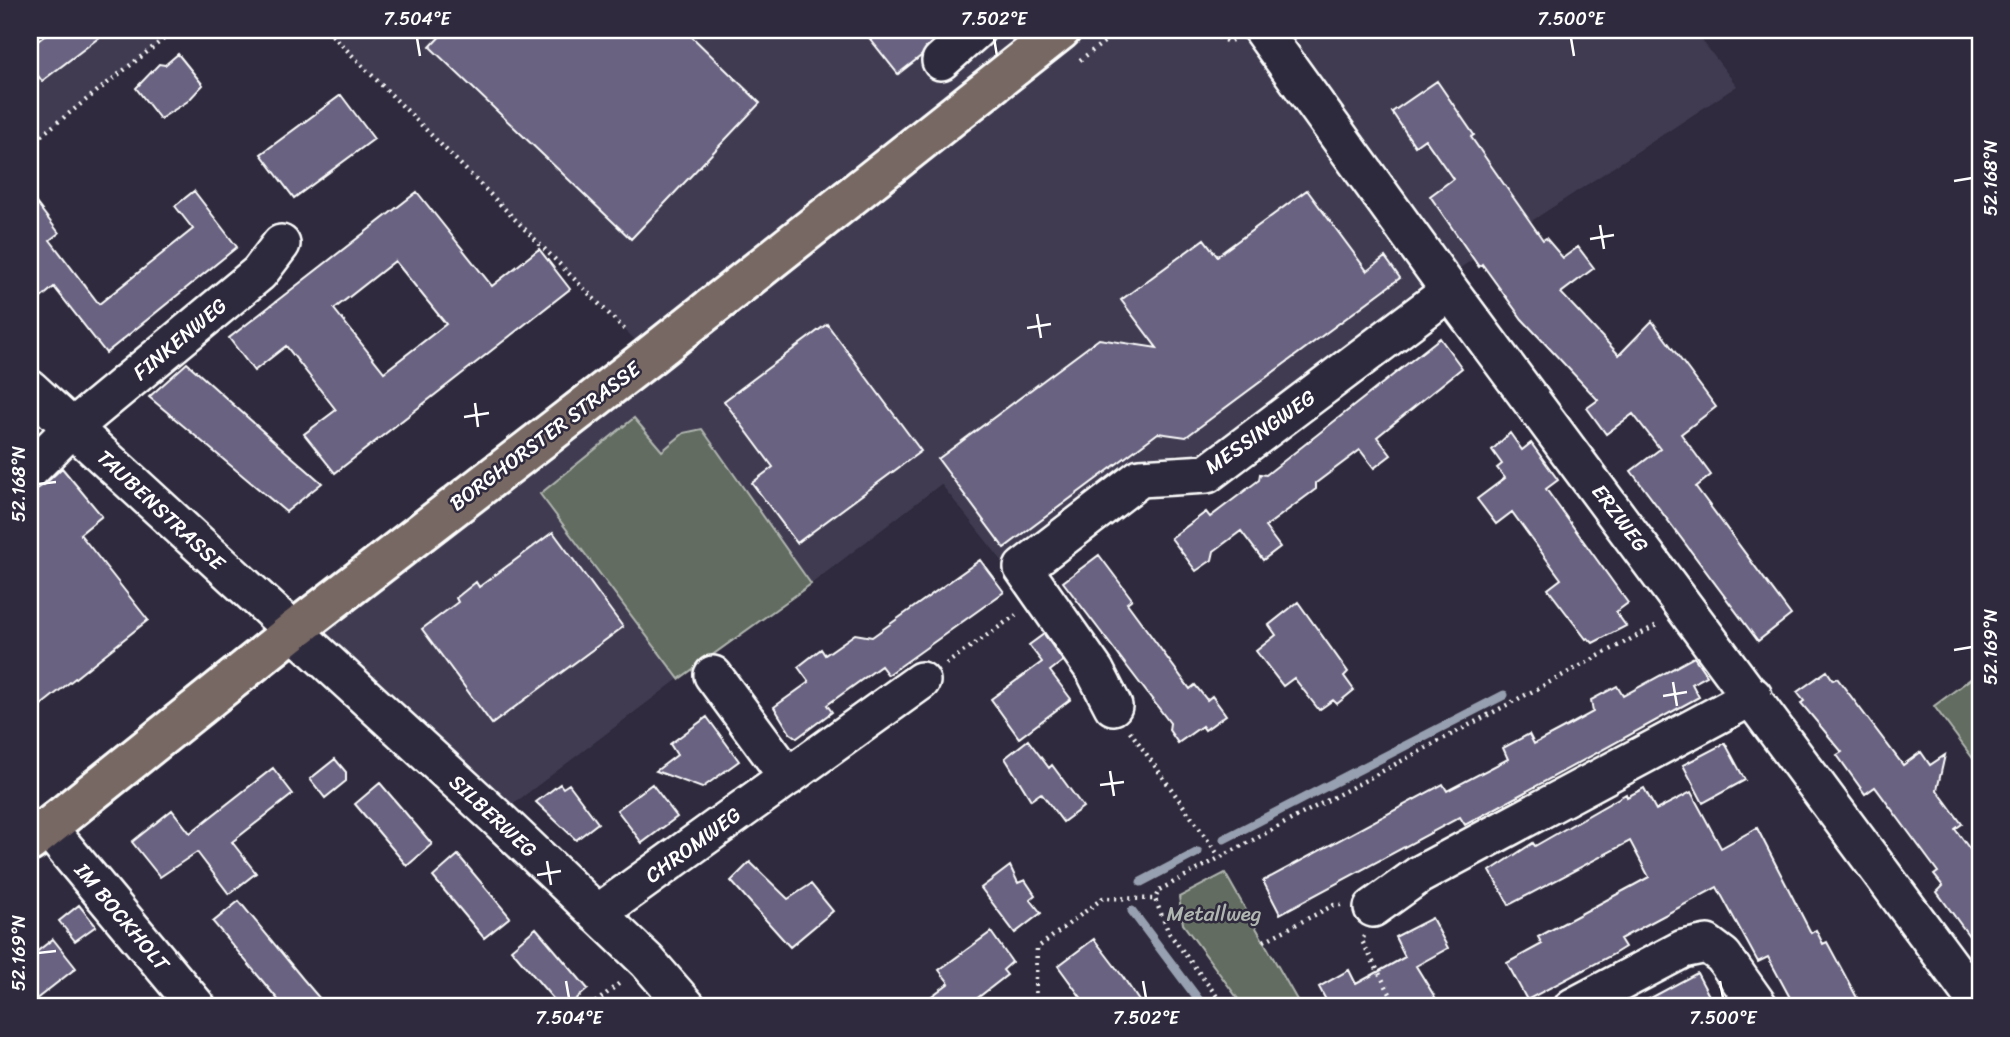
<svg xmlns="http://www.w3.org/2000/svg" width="2010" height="1037" font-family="Sriracha,sans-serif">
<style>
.built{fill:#403b51}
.green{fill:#626c60;stroke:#b0b6b0;stroke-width:2}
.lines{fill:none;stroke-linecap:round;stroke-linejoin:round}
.stream{stroke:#97a0b0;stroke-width:9}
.building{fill:#696280;stroke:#fff;stroke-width:2;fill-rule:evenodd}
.minor-casing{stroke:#fff;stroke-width:42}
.major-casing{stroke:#fff;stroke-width:44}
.path{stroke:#fff;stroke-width:4.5;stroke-dasharray:2 5;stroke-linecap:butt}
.minor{stroke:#2f2a3d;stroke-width:37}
.major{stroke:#776864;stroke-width:38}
.ticks{fill:none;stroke:#fff;stroke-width:2.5}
.labels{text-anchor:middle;stroke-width:5;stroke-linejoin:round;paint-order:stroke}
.street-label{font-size:21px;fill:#fff;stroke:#2f2a3d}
.park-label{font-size:21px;fill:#b0b6b0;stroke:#2f2a3d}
.neatline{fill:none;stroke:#fff;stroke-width:2.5}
.ticks-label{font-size:18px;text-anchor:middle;fill:#fff}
</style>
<rect width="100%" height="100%" fill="#2f2a3d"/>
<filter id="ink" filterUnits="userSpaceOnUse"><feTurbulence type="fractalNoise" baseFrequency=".0143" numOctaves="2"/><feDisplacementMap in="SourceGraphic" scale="14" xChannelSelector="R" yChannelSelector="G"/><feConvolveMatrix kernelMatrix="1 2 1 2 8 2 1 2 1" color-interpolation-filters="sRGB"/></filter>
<g filter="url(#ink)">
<path class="built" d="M30,30H175L30,144Z
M327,30H1694L1737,86L1393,312L1211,456L1177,453L1008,563L1003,562L941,484L811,584L809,580L496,817L293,631L650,355Z"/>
<path class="green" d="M634,418L662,451L684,433L702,429L811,584L679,679L540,494Z
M1980,672V768L1934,706Z
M1225,873L1301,1007H1244L1183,924L1179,897Z"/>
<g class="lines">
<path class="stream" d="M1224,839L1504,695
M1141,882L1198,852
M1132,911L1204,1007"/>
</g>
<path class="building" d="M52,30H109L42,81L30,65V47Z
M446,30H685L760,103L631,239L430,47Z
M863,30H928L935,38L921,56L898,74Z
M178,54L203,85L188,101L160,119L136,88L159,64L165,65Z
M1437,81L1474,135L1471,137L1543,240L1546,238L1563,258L1578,247L1594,268L1561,293L1619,355L1652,321L1716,407L1681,434L1711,475L1696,487L1791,615L1758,641L1631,471L1660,449L1633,414L1606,434L1587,408L1598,400L1522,319L1482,264L1479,267L1430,196L1453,179L1425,139L1415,146L1392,112Z
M341,95L374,139L294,198L261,154Z
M1307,190L1367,271L1385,257L1400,278L1186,437L1158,433L1004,548L938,459L1099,339L1157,348L1121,300L1204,239L1217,256Z
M194,191L237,247L106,353L54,287L30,307V195L59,233L50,240L99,304L193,229L175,206Z
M417,192L492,286L539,249L570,289L335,473L304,434L336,410L286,346L254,371L229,338ZM395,261L446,324L384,372L334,309Z
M827,324L921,451L797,543L752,483L773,467L724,401Z
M1440,338L1462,368L1377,437L1391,455L1374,468L1360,450L1316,483V489L1265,527L1280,547L1263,560L1241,531L1214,551L1212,560L1196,571L1171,538L1206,512L1210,517L1259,480L1260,474L1266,475Z
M187,363L276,443L322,483L286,512L149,397Z
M1510,433L1522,450L1531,443L1558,480L1546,489L1628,603L1616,612L1626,626L1593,643L1588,638L1586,639L1548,589L1561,579L1512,512L1496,524L1477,499L1505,478L1497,468L1502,464L1492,450Z
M62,468L102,516L80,534L148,620L30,714V490L44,485Z
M553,532L623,627L492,724L422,629L458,602L456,598L476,582L479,587Z
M1099,555L1132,599L1127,603L1190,689L1195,685L1207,700L1212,696L1226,715L1205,730L1202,726L1178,743L1169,730L1170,723L1063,582Z
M980,560L1004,592L888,675L881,666L827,705L832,712L797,738L790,733L774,707L809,682L798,667L821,649L825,655L855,634L872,637Z
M1298,602L1348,672L1344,676L1354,690L1337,704L1333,700L1319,710L1294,678L1283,686L1256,651L1276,635L1269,625Z
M1044,634L1063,661L1050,671L1071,699L1019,738L991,699L1042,662L1029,645Z
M1694,657L1707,676L1692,684L1699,697L1465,825L1460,817L1280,914L1263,881L1443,784L1447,791L1508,759L1503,748L1529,734L1534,744L1564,728L1593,712L1591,700L1617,686L1623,696Z
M1827,671L1833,680L1837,678L1903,765L1921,752L1930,765L1945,755L1937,790L1962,824L1955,829L1980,863V951L1937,892L1943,886L1934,875L1938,872L1875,787L1865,794L1837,755L1842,752L1801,703L1804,701L1797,692Z
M707,717L739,761L702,788L656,771L677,755L670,744Z
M1028,740L1049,768L1052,765L1083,807L1063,822L1041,793L1031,800L1005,758Z
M1725,743L1745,780L1703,803L1683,765Z
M335,759L346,772V781L325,798L310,779Z
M273,768L293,794L232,842L256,873L229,894L197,852L160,877L132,842L172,810L190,833Z
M380,783L432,844L407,866L355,804Z
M560,784L563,788L569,784L598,823L576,840L536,802Z
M652,784L677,817L642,843L617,810Z
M1644,788L1656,810L1691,792L1721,848L1757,828L1811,933L1816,930L1823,944L1827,942L1862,1007H1795L1768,957L1758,962L1717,887L1620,939L1625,947L1612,955L1527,1000L1507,963L1542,944L1538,937L1649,877L1630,841L1509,905L1490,871L1533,843L1535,846L1626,794L1627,797Z
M458,855L510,917L484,938L433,877Z
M750,862L788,899L811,884L833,911L790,947L731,881Z
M1010,866L1018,883L1025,880L1035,895L1030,899L1041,913L1015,933L981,888Z
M239,901L303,979L327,1007H284L265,984L213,922Z
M79,905L96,926L75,941L59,921Z
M1432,918L1448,948L1416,966L1441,1007H1314L1326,1000L1319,987L1349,970L1356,984L1405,957L1395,937Z
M536,928L588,989L567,1007H560L511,949Z
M991,932L1012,962L1003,970L1007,975L966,1007H917L949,983L939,970Z
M53,939L76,968L30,1004V957Z
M1094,939L1123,977L1143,1007H1088L1058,966Z
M1697,973L1715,1007H1634Z"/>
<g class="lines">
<g class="minor-casing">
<path id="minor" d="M1262,30L1450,291L1980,1006
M941,61L976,30
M30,389L496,817L647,961L687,1007
M30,470L72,428L259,273L281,244
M713,675L788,777
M1113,706L1095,671L1023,568L1140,478L1207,474L1450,291
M47,827L197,1007
M1373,908L1419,875L1753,696
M597,914L921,681
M1573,1007L1683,949L1707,944L1723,956L1759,1007"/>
</g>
<g class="major-casing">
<path id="major" d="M30,842L293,631L651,355L1061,30"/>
</g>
<path class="path" d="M327,30L627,332
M1206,30L1228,42L1232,40
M1080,60L1120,30
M30,144L175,30
M946,664L1016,615
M1130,731L1219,856
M1364,936L1362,941L1397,1007
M1264,941L1334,905H1342
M590,1007L622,981
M1035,1007L1037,948L1103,898L1155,899
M1225,1007L1169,933L1155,899L1159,890L1659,624"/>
<use href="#minor" class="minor"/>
<use href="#major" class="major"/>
</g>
</g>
<path class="ticks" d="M417,38L420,56M994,38L997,56M1571,38L1574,56M1954,181L1972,178M1600,225L1604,249M1590,239L1614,235M1037,314L1041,338M1027,328L1051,324M475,403L478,427M464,417L489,413M38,484L56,482M1954,650L1972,647M1673,682L1677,706M1663,696L1687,692M1110,771L1114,796M1100,785L1124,782M547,861L551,885M537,875L561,871M38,953L56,951M566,981L569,998M1143,981L1146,998M1720,981L1723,998"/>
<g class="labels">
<g class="street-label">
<text transform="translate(180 339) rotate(-40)" y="7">FINKENWEG</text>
<text transform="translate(1260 432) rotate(-35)" y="7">MESSINGWEG</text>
<text transform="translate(545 436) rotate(-37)" y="7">BORGHORSTER STRASSE</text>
<text transform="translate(161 510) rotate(43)" y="7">TAUBENSTRASSE</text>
<text transform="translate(1620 518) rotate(53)" y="7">ERZWEG</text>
<text transform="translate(493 816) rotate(43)" y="7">SILBERWEG</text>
<text transform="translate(693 845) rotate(-36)" y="7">CHROMWEG</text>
<text transform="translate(122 917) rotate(50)" y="7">IM BOCKHOLT</text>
</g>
<g class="park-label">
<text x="1214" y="921">Metallweg</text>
</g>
</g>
<rect width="2010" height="1037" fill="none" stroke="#2f2a3d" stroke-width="77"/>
<rect x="38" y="38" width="1934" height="960" class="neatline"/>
<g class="ticks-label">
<text x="417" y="25">7.504°E</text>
<text x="994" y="25">7.502°E</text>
<text x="1571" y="25">7.500°E</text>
<text transform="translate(1991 178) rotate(-90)" y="6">52.168°N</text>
<text transform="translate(19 484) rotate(-90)" y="6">52.168°N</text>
<text transform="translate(1991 647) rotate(-90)" y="6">52.169°N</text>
<text transform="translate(19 953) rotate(-90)" y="6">52.169°N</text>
<text x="569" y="1024">7.504°E</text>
<text x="1146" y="1024">7.502°E</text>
<text x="1723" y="1024">7.500°E</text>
</g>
</svg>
